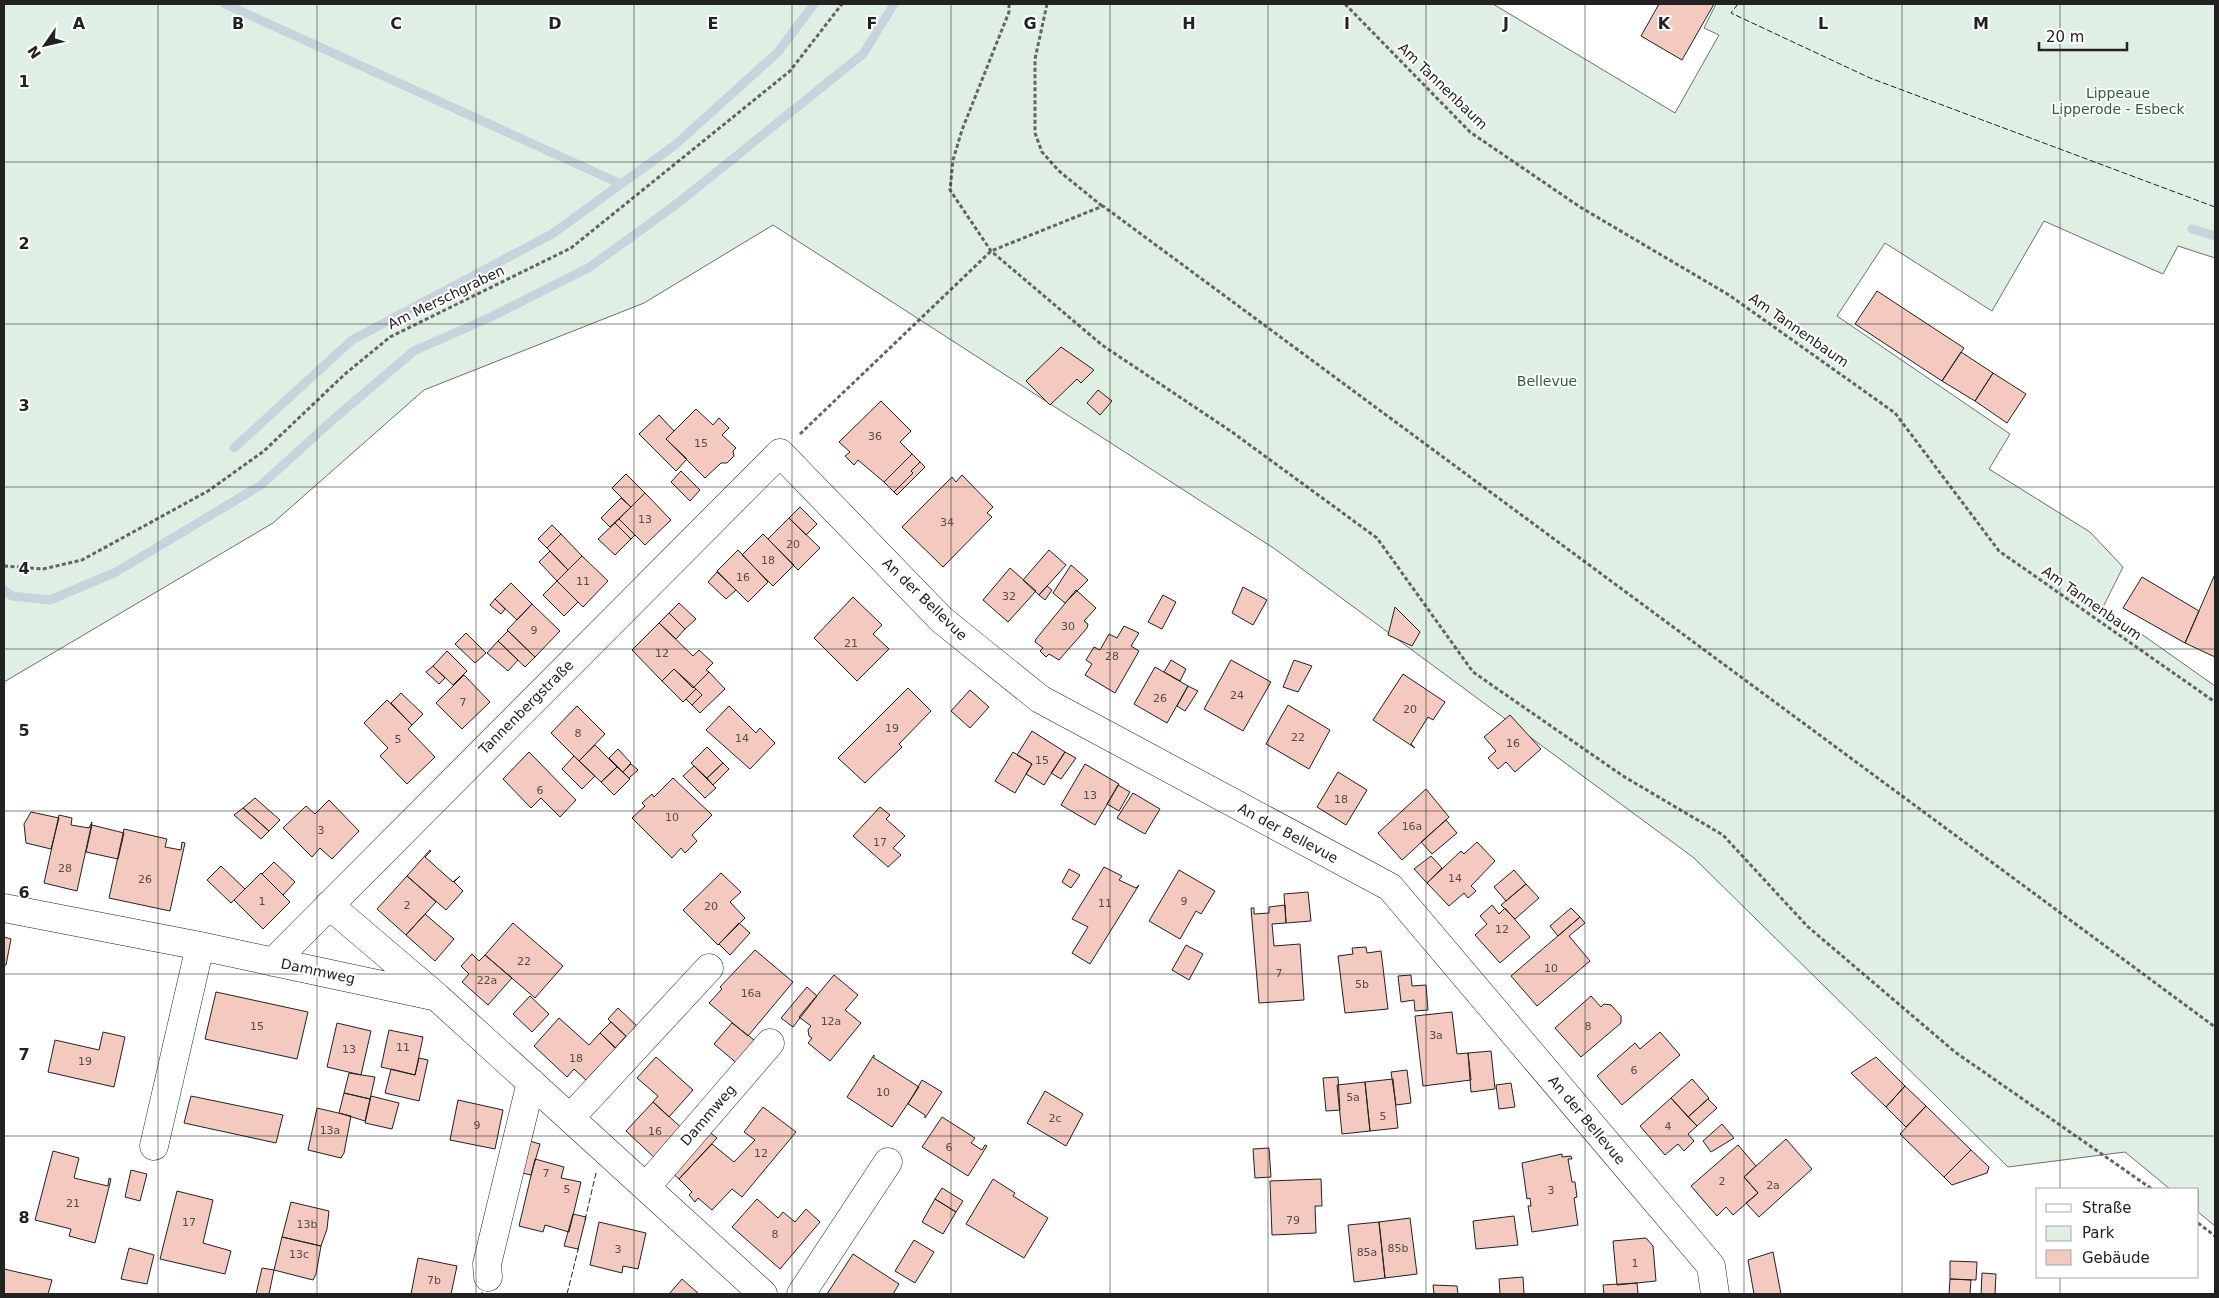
<svg xmlns="http://www.w3.org/2000/svg" width="2219" height="1298" font-family="'DejaVu Sans',sans-serif">
<style>
.green{fill:#e0efe3;stroke:#6f6f6f}
.lines{fill:none;stroke-linecap:round;stroke-linejoin:round}
.stream{stroke:#c7d3dd;stroke-width:9}
.building{fill:#f3c9c0;stroke:#222}
.minor-casing{stroke:#222;stroke-width:29}
.path{stroke:#646464;stroke-width:3;stroke-dasharray:4 2.5;stroke-linecap:butt}
.minor{stroke:#fff;stroke-width:28}
.fence{stroke:#222;stroke-width:1;stroke-dasharray:6 2.5;stroke-linecap:butt}
.grid{fill:none;stroke:#222;stroke-width:1;stroke-opacity:0.55}
.labels{text-anchor:middle;stroke-width:4;stroke-linejoin:round;paint-order:stroke}
.number-label{font-size:11px;fill:#564c4a}
.street-label{font-size:14px;fill:#222;stroke:#fff}
.park-label{font-size:14px;fill:#2f5e38;stroke:#fff}
.grid-label{font-size:16px;text-anchor:middle;font-weight:bold;fill:#222;stroke:#fff;stroke-width:4;stroke-linejoin:round;paint-order:stroke}
</style>
<rect width="100%" height="100%" fill="#fff"/>
<path class="green" d="M4,4H1493L1675,113L1719,35L1704,28L1716,4H2215V258L2178,246L2163,274L2044,221L1992,311L1885,243L1837,316L2010,434L1989,469L2090,532L2123,567L2103,607L2215,686V1226L2198,1212V1189H2170L2125,1152L2008,1167L1694,858L1275,549L773,225L644,303L424,390L273,523L4,682Z"/>
<g class="lines">
<path class="stream" d="M225,4L621,184
M2192,229L2215,236
M234,448L352,340L552,234L675,145L778,52L814,4
M4,590L12,596L50,600L116,572L261,485L336,417L414,351L493,316L590,267L678,203L863,54L894,4"/>
</g>
<path class="building" d="M1659,4H1714L1682,60L1641,36Z
M1877,291L1964,348L1942,381L1855,324Z
M1061,347L1094,370L1081,383L1077,379L1050,405L1026,381Z
M1961,352L1993,373L1975,401L1942,381Z
M1993,373L2026,394L2007,423L1975,401Z
M1098,390L1112,401L1100,415L1087,403Z
M881,401L911,431L900,442L912,454L884,482L858,460L854,465L845,456L850,452L839,442Z
M696,409L713,425L719,418L729,428L722,435L736,448L733,451L734,456L727,463H721L705,478L666,439Z
M659,415L674,431L666,439L687,459L676,471L639,434Z
M912,454L920,462L911,471L913,473L894,492L884,482Z
M920,462L925,467L897,495L894,492L913,473L911,471Z
M681,471L700,490L690,501L671,482Z
M626,474L645,493L631,507L612,488Z
M962,475L993,507L987,513L992,517L943,567L902,527L952,477L956,482Z
M645,493L671,520L645,545L619,519Z
M621,498L631,507L610,527L601,518Z
M800,507L817,524L806,535L789,518Z
M789,518L820,548L798,570L768,539Z
M619,519L635,535L631,539L615,523Z
M615,523L631,539L615,555L598,539Z
M552,525L561,534L547,548L538,539Z
M561,534L582,556L568,570L547,548Z
M763,534L794,565L773,586L742,555Z
M738,550L768,582L748,602L717,571Z
M1049,550L1066,565L1039,595L1023,580Z
M550,551L568,570L557,581L539,562Z
M582,556L608,581L583,607L557,581Z
M1071,565L1088,580L1065,603L1053,593Z
M1010,568L1036,591L1008,622L983,600Z
M717,572L736,590L726,599L708,582Z
M2215,574V657L2185,643Z
M2142,577L2199,611L2185,643L2123,608Z
M557,581L578,602L564,616L543,595Z
M511,583L532,604L517,620L495,599Z
M1047,586L1052,590L1045,600L1039,595Z
M1243,587L1267,600L1253,625L1232,613Z
M1076,590L1096,608L1084,621L1088,624L1087,628L1059,660L1049,654L1046,657L1040,651L1043,648L1035,642L1036,639Z
M1163,595L1176,602L1162,629L1148,622Z
M853,597L882,625L873,634L889,649L857,681L814,638Z
M495,599L505,609L501,614L490,605Z
M679,603L696,619L685,629L669,613Z
M532,604L560,631L535,657L507,630Z
M1395,607L1420,632L1412,646L1388,635Z
M669,613L685,629L676,639L659,623Z
M659,623L693,656L699,650L713,663L706,670L709,672L693,688L674,669L662,681L632,650Z
M1124,626L1139,633L1131,646L1139,651L1115,693L1085,675L1092,664L1086,660L1094,647L1100,650L1109,634L1117,638Z
M508,631L535,657L525,667L498,641Z
M466,633L486,653L475,663L455,644Z
M498,641L518,660L508,671L487,653Z
M447,651L467,671L453,685L433,666Z
M1171,660L1186,669L1180,681L1164,672Z
M1231,660L1271,682L1243,731L1204,709Z
M1294,660L1312,666L1298,692L1283,687Z
M433,666L445,678L439,684L426,672Z
M1155,667L1188,686L1167,723L1134,704Z
M674,669L696,689L683,702L662,681Z
M709,672L725,689L700,713L692,705L702,695L694,687Z
M1403,674L1445,702L1433,720L1428,717L1411,744L1415,748L1373,720Z
M464,675L490,702L462,729L436,703Z
M1188,686L1198,691L1185,711L1177,706Z
M908,688L931,711L899,744L902,747L865,783L838,758Z
M696,689L702,695L692,705L686,699Z
M970,690L989,707L970,728L951,711Z
M401,693L423,714L412,725L391,703Z
M387,700L412,725L408,729L435,757L407,784L380,756L388,748L364,723Z
M1288,705L1330,730L1309,769L1266,744Z
M577,706L605,734L579,761L551,733Z
M729,706L756,733L760,728L775,743L750,769L706,730Z
M1510,715L1541,749L1515,772L1506,762L1498,769L1488,758L1496,751L1484,737Z
M1032,731L1065,752L1044,785L1026,774L1032,764L1017,755Z
M595,745L617,767L601,782L579,761Z
M707,747L723,763L707,778L691,763Z
M618,749L631,763L623,772L609,758Z
M529,752L576,800L560,817L541,798L531,808L503,779Z
M1013,752L1032,764L1015,793L995,781Z
M1065,752L1076,758L1061,779L1051,773Z
M574,756L595,776L582,789L562,769Z
M723,763L729,769L713,785L707,778Z
M631,764L638,770L629,778L623,772Z
M1085,764L1119,784L1095,825L1061,805Z
M694,766L716,788L705,798L683,776Z
M617,767L630,779L614,795L601,782Z
M1338,772L1367,790L1346,825L1317,807Z
M673,778L712,815L692,835L697,841L685,853L681,848L672,858L632,818L645,806L642,803L652,794L654,797Z
M1118,785L1130,792L1119,811L1107,804Z
M1426,789L1449,817L1402,860L1378,833Z
M1133,793L1160,809L1145,834L1117,818Z
M255,798L280,820L269,831L243,808Z
M329,800L359,831L332,859L320,848L312,857L283,828L306,806L315,814Z
M880,807L890,815L886,819L905,836L893,848L901,855L888,867L853,836Z
M243,808L269,831L261,839L234,815Z
M31,812L59,818L51,849L26,843L24,824Z
M59,815L72,818L71,825L89,828L92,822L77,891L44,883Z
M1446,820L1457,833L1432,854L1421,842Z
M92,825L124,833L118,859L86,852Z
M124,829L167,839L165,847L181,850L182,842L185,843L170,911L109,898Z
M1477,842L1495,861L1471,886L1476,891L1468,898L1464,893L1449,906L1427,883L1461,851L1464,854Z
M430,850L431,851L425,857L453,882L460,876L454,882L463,891L446,910L407,876Z
M1431,856L1442,868L1427,883L1414,869Z
M274,862L295,882L283,895L262,874Z
M221,866L245,889L231,903L207,880Z
M1104,867L1122,876L1119,880L1136,888L1139,885L1090,964L1072,953L1088,927L1072,919Z
M1069,869L1080,875L1071,888L1062,882Z
M1179,870L1215,891L1201,914L1196,911L1180,939L1149,921Z
M1514,870L1526,884L1506,901L1494,887Z
M261,873L290,902L263,929L234,900Z
M721,873L741,892L730,902L745,918L718,945L683,910Z
M407,876L436,902L406,935L377,909Z
M1526,884L1539,898L1515,919L1501,905Z
M1308,892L1311,921L1286,923L1284,894Z
M1285,905L1286,923L1272,924L1274,946L1300,944L1304,1000L1259,1003L1251,908H1254V914L1269,913V907Z
M1492,905L1499,914L1505,908L1530,937L1500,963L1475,935L1487,924L1480,916Z
M1571,908L1580,917L1558,936L1550,926Z
M425,914L454,939L435,961L406,935Z
M1580,917L1585,923L1569,936L1590,961L1537,1006L1511,976Z
M513,923L563,966L535,998L485,955Z
M739,923L750,933L730,955L719,944Z
M4,937L11,939L6,965H4Z
M1186,945L1203,954L1189,980L1172,970Z
M1366,947L1367,953L1381,951L1388,1009L1345,1013L1338,956L1353,954L1352,948Z
M755,950L793,982L748,1036L709,1003L722,989L720,987Z
M472,954L479,961L485,955L512,978L488,1005L462,982L469,974L461,966Z
M834,975L858,995L845,1010L861,1023L830,1061L808,1043L812,1038L809,1036L808,1030L811,1026L799,1017Z
M1411,975L1412,986L1426,985L1428,1010L1415,1011L1414,1000L1401,1002L1398,976Z
M807,987L817,996L793,1027L781,1018Z
M216,992L308,1012L297,1059L205,1039Z
M530,996L549,1014L532,1032L513,1014Z
M1591,996L1601,1007L1604,1004L1611,1005L1621,1016V1023L1581,1057L1555,1028Z
M618,1008L638,1027L628,1038L608,1019Z
M1452,1012L1457,1054L1468,1053L1471,1080L1423,1086L1415,1016Z
M559,1018L589,1045L600,1033L616,1048L586,1080L574,1069L567,1077L534,1046Z
M611,1022L626,1036L615,1048L600,1033Z
M337,1023L371,1031L361,1075L327,1067Z
M732,1023L758,1043L739,1065L714,1044Z
M389,1030L423,1037L415,1075L381,1067Z
M103,1032L125,1037L114,1087L48,1072L55,1040L99,1050Z
M1660,1032L1680,1055L1622,1105L1597,1076L1635,1043L1640,1049Z
M1491,1051L1495,1089L1471,1092L1468,1053Z
M874,1055V1058L919,1087L892,1127L847,1097Z
M656,1057L693,1090L669,1117L653,1102L658,1096L637,1078Z
M1876,1057L1905,1086L1886,1107L1851,1073Z
M419,1058L428,1060L419,1101L385,1093L391,1069L415,1075Z
M1407,1070L1411,1103L1396,1105L1391,1072Z
M349,1073L375,1077L370,1099L344,1093Z
M1338,1077L1340,1110L1326,1111L1323,1078Z
M1393,1079L1398,1128L1370,1131L1365,1082Z
M1692,1079L1709,1098L1688,1117L1671,1098Z
M922,1080L942,1092L925,1118V1115L908,1104Z
M1365,1082L1370,1131L1342,1134L1337,1085Z
M1511,1083L1515,1107L1499,1109L1496,1085Z
M1905,1086L1926,1106L1906,1127L1886,1107Z
M1045,1091L1083,1114L1066,1146L1027,1123Z
M344,1093L370,1099L365,1121L339,1113Z
M191,1096L283,1115L276,1143L184,1123Z
M371,1096L399,1103L392,1129L365,1123Z
M1671,1098L1697,1126L1688,1134L1694,1141L1684,1151L1678,1144L1665,1155L1640,1126Z
M1708,1099L1717,1108L1697,1126L1688,1117Z
M458,1100L503,1110L495,1149L450,1140Z
M653,1102L685,1131L658,1161L626,1131Z
M1926,1106L1971,1150L1944,1177L1900,1134Z
M763,1107L796,1132L742,1197L732,1189L712,1210L698,1198L695,1202L689,1195L692,1192L679,1179L712,1144L734,1162L755,1140L744,1132Z
M317,1108L351,1116L344,1153L341,1158L308,1150Z
M942,1117L975,1138L971,1143L982,1150L985,1145L987,1146L968,1176L922,1147Z
M1722,1124L1734,1138L1711,1152L1703,1141Z
M706,1129L717,1138L679,1179L669,1170Z
M1786,1139L1812,1169L1759,1217L1746,1203L1758,1193L1744,1177Z
M526,1140L540,1144L531,1175L518,1172Z
M1738,1145L1756,1166L1744,1177L1758,1193L1733,1215L1726,1207L1717,1216L1691,1186Z
M1269,1148L1271,1177L1255,1178L1253,1149Z
M1971,1150L1989,1167L1987,1173L1952,1185L1944,1177Z
M53,1151L79,1158L74,1178L108,1186L109,1178L111,1179L95,1243L69,1236L71,1229L35,1220Z
M1562,1154V1157L1571,1156L1572,1159H1568L1572,1182H1575L1577,1197L1574,1198L1578,1225L1532,1232L1528,1206H1531L1530,1198L1527,1199L1522,1163Z
M535,1159L564,1167L561,1178L581,1182L569,1232L545,1225L543,1232L519,1226Z
M131,1170L147,1174L140,1201L125,1197Z
M993,1179L1015,1193L1013,1196L1048,1218L1024,1258L966,1224Z
M1321,1179L1322,1206H1315L1316,1233L1272,1235L1270,1181Z
M942,1188L963,1201L956,1212L935,1199Z
M177,1191L213,1200L203,1243L231,1251L225,1274L160,1259Z
M757,1199L778,1218L783,1212L795,1222L806,1209L820,1222L780,1269L732,1227Z
M935,1199L956,1212L943,1234L922,1222Z
M291,1202L329,1211L327,1229L321,1246L282,1237Z
M573,1214L586,1217L578,1249L564,1246Z
M1514,1216L1518,1245L1476,1249L1473,1221Z
M1410,1218L1417,1274L1385,1278L1379,1222Z
M599,1222L646,1233L638,1269L623,1266L622,1273L590,1265Z
M1379,1222L1385,1278L1354,1282L1348,1225Z
M282,1237L321,1246L316,1274L313,1280L274,1270Z
M1646,1238L1653,1246L1656,1281L1617,1285L1613,1241Z
M914,1240L934,1252L915,1283L895,1271Z
M129,1248L154,1255L147,1284L121,1279Z
M1773,1252L1781,1294H1754L1748,1260Z
M853,1254L899,1284L893,1294H827Z
M418,1258L457,1266L451,1294H411Z
M1950,1261L1977,1262L1976,1280L1950,1279Z
M262,1268L274,1270L269,1294H256Z
M4,1269L52,1280L48,1294H4Z
M1982,1273L1996,1274L1995,1294H1981Z
M1523,1277L1524,1294H1500L1499,1279Z
M682,1279L699,1294H669Z
M1950,1279L1971,1280L1970,1294H1949Z
M1637,1283L1638,1294H1604L1603,1285Z
M1433,1285L1457,1286L1458,1294H1434Z"/>
<g class="lines">
<g class="minor-casing">
<path id="minor" d="M329,905L437,997L763,1294
M4,908L200,946L433,996
M273,962L780,453L942,620L1040,699L1390,887L1711,1266L1715,1294
M570,1118L709,968
M154,1146L200,946
M646,1187L770,1043
M488,1277L487,1264L531,1082
M801,1294L888,1162"/>
</g>
<path class="path" d="M1009,4V12L962,130L953,160L950,190L991,251L1102,345L1232,432L1377,538L1473,672L1623,776L1723,835L1807,926L1955,1052L2152,1189
M1047,4L1035,59V133L1042,152L1059,171L1102,206
M1345,4L1470,132L1580,207L1729,295L1895,413L1999,551L2215,702
M800,434L991,251L1103,206L2215,1027
M4,566L43,569L82,560L208,491L264,451L345,374L390,337L571,248L790,71L842,4
M2198,1223L2215,1236"/>
<use href="#minor" class="minor"/>
<path class="fence" d="M1738,4L1731,13L1870,78L2215,207
M585,1220L596,1173
M482,1294V1292
M567,1294L579,1246"/>
</g>
<path class="grid" d="M158,4V1294M317,4V1294M476,4V1294M634,4V1294M792,4V1294M951,4V1294M1110,4V1294M1268,4V1294M1426,4V1294M1585,4V1294M1744,4V1294M1902,4V1294M2060,4V1189M4,162H2215M4,324H2215M4,487H2215M4,649H2215M4,811H2215M4,974H2215M4,1136H2215M2060,1277V1294"/>
<g class="labels">
<g class="number-label">
<text x="875" y="440">36</text>
<text x="701" y="447">15</text>
<text x="645" y="523">13</text>
<text x="947" y="526">34</text>
<text x="793" y="548">20</text>
<text x="768" y="564">18</text>
<text x="743" y="581">16</text>
<text x="583" y="585">11</text>
<text x="1009" y="600">32</text>
<text x="1068" y="630">30</text>
<text x="534" y="634">9</text>
<text x="851" y="647">21</text>
<text x="662" y="657">12</text>
<text x="1112" y="660">28</text>
<text x="1237" y="699">24</text>
<text x="1160" y="702">26</text>
<text x="463" y="706">7</text>
<text x="1410" y="713">20</text>
<text x="892" y="732">19</text>
<text x="578" y="737">8</text>
<text x="1298" y="741">22</text>
<text x="742" y="742">14</text>
<text x="398" y="743">5</text>
<text x="1513" y="747">16</text>
<text x="1042" y="764">15</text>
<text x="540" y="794">6</text>
<text x="1090" y="799">13</text>
<text x="1341" y="803">18</text>
<text x="672" y="821">10</text>
<text x="1412" y="830">16a</text>
<text x="321" y="834">3</text>
<text x="880" y="846">17</text>
<text x="65" y="872">28</text>
<text x="1455" y="882">14</text>
<text x="145" y="883">26</text>
<text x="262" y="905">1</text>
<text x="1184" y="905">9</text>
<text x="1105" y="907">11</text>
<text x="407" y="909">2</text>
<text x="711" y="910">20</text>
<text x="1502" y="933">12</text>
<text x="524" y="965">22</text>
<text x="1551" y="972">10</text>
<text x="1279" y="977">7</text>
<text x="487" y="984">22a</text>
<text x="1362" y="988">5b</text>
<text x="751" y="997">16a</text>
<text x="831" y="1025">12a</text>
<text x="257" y="1030">15</text>
<text x="1588" y="1030">8</text>
<text x="1436" y="1039">3a</text>
<text x="403" y="1051">11</text>
<text x="349" y="1053">13</text>
<text x="576" y="1062">18</text>
<text x="85" y="1065">19</text>
<text x="1634" y="1074">6</text>
<text x="883" y="1096">10</text>
<text x="1353" y="1101">5a</text>
<text x="1383" y="1120">5</text>
<text x="1055" y="1122">2c</text>
<text x="477" y="1129">9</text>
<text x="1668" y="1130">4</text>
<text x="330" y="1134">13a</text>
<text x="655" y="1135">16</text>
<text x="949" y="1151">6</text>
<text x="761" y="1157">12</text>
<text x="546" y="1177">7</text>
<text x="1722" y="1185">2</text>
<text x="1773" y="1189">2a</text>
<text x="567" y="1193">5</text>
<text x="1551" y="1194">3</text>
<text x="73" y="1207">21</text>
<text x="1293" y="1224">79</text>
<text x="189" y="1226">17</text>
<text x="307" y="1228">13b</text>
<text x="775" y="1238">8</text>
<text x="1398" y="1252">85b</text>
<text x="618" y="1253">3</text>
<text x="1367" y="1256">85a</text>
<text x="299" y="1258">13c</text>
<text x="1635" y="1267">1</text>
<text x="434" y="1284">7b</text>
</g>
<g class="street-label">
<text transform="translate(1443 86) rotate(44)" y="5">Am Tannenbaum</text>
<text transform="translate(446 297) rotate(-26)" y="5">Am Merschgraben</text>
<text transform="translate(1799 330) rotate(35)" y="5">Am Tannenbaum</text>
<text transform="translate(925 599) rotate(44)" y="5">An der Bellevue</text>
<text transform="translate(2092 603) rotate(35)" y="5">Am Tannenbaum</text>
<text transform="translate(526 707) rotate(-45)" y="5">Tannenbergstraße</text>
<text transform="translate(1288 833) rotate(28)" y="5">An der Bellevue</text>
<text transform="translate(318 971) rotate(12)" y="5">Dammweg</text>
<text transform="translate(708 1115) rotate(-49)" y="5">Dammweg</text>
<text transform="translate(1587 1120) rotate(50)" y="5">An der Bellevue</text>
</g>
<g class="park-label">
<text x="2118" y="98">Lippeaue<tspan x="2118" dy="16">Lipperode - Esbeck</tspan></text>
<text x="1547" y="386">Bellevue</text>
</g>
</g>
<g class="grid-label">
<text x="79" y="29">A</text>
<text x="238" y="29">B</text>
<text x="396" y="29">C</text>
<text x="555" y="29">D</text>
<text x="713" y="29">E</text>
<text x="872" y="29">F</text>
<text x="1030" y="29">G</text>
<text x="1189" y="29">H</text>
<text x="1347" y="29">I</text>
<text x="1506" y="29">J</text>
<text x="1664" y="29">K</text>
<text x="1823" y="29">L</text>
<text x="1981" y="29">M</text>
<text x="24" y="87">1</text>
<text x="24" y="249">2</text>
<text x="24" y="411">3</text>
<text x="24" y="574">4</text>
<text x="24" y="736">5</text>
<text x="24" y="898">6</text>
<text x="24" y="1060">7</text>
<text x="24" y="1223">8</text>
</g>
<rect width="2219" height="1298" fill="none" stroke="#222222" stroke-width="10"/>
<rect x="2036" y="1188" width="162" height="90" fill="#ffffff" stroke="#a7a7a7"/>
<rect x="2046" y="1204" width="25" height="8" fill="#ffffff" stroke="#a7a7a7"/>
<text x="2082" y="1213" font-size="15" fill="#222222">Straße</text>
<rect x="2046" y="1226" width="25" height="15" fill="#e0efe3" stroke="#a7a7a7"/>
<text x="2082" y="1238" font-size="15" fill="#222222">Park</text>
<rect x="2046" y="1250" width="25" height="15" fill="#f3c9c0" stroke="#a7a7a7"/>
<text x="2082" y="1263" font-size="15" fill="#222222">Gebäude</text>
<g transform="translate(45 45) rotate(236)" stroke="#ffffff" stroke-width="4" paint-order="stroke">
<path d="M0-4L9 19L0 12L-9 19Z" fill="#222222"/>
<text y="-8" font-size="14" font-weight="bold" text-anchor="middle" fill="#222222">N</text>
</g>
<path d="M2039 42v8h88v-8" fill="none" stroke="#222222" stroke-width="2.5"/>
<text x="2046" y="42" font-size="15" fill="#222222" stroke="#ffffff" stroke-width="4" paint-order="stroke">20 m</text>
</svg>
